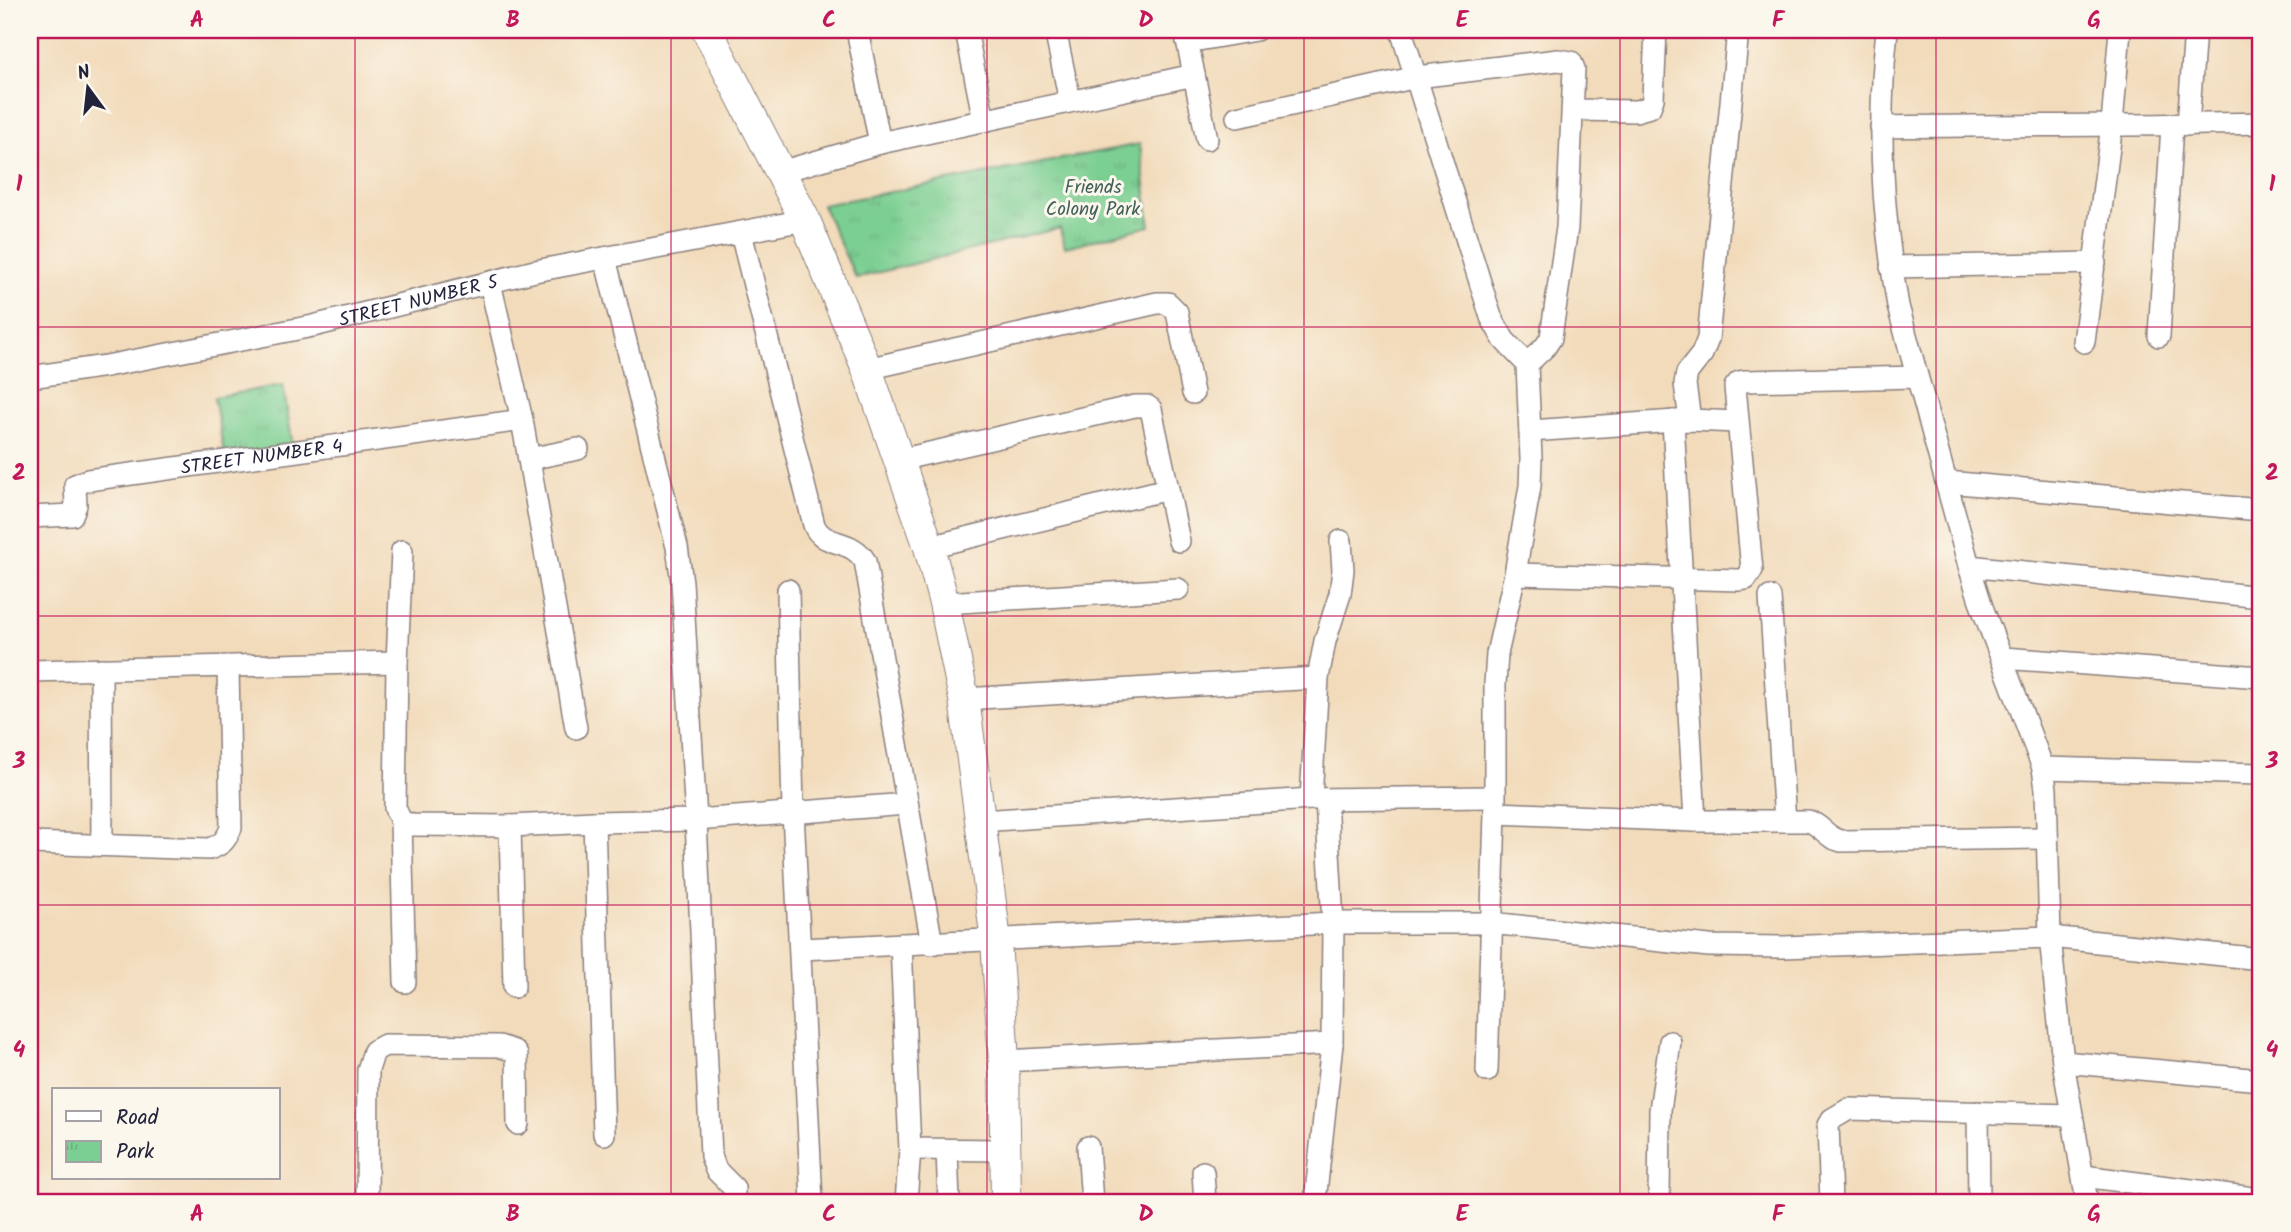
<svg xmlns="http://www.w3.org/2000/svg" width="2291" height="1232" font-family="Kalam,sans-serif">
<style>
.park{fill:url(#park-tufts);stroke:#4e7866;stroke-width:2}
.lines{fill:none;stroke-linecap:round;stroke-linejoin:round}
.street-casing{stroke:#8a7e7b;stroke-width:24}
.secondary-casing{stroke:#8a7e7b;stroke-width:32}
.street{stroke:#fff;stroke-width:21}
.secondary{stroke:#fff;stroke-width:30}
.grid{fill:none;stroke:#c2185b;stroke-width:2;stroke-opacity:0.55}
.labels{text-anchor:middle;stroke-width:6;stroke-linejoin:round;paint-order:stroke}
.park-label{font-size:19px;fill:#415f59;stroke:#fbf7ec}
.street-label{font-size:19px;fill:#22223b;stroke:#fbf7ec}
.neatline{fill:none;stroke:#c2185b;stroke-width:2.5}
.grid-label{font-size:23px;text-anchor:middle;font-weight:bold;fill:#c2185b}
</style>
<defs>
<pattern id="park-tufts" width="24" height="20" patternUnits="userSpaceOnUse" patternTransform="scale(1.75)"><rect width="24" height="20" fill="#7bcf92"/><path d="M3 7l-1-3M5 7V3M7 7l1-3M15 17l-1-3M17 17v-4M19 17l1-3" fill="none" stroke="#6ab17f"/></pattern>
</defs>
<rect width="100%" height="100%" fill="#fbf7ec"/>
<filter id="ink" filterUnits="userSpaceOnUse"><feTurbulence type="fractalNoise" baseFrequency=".0143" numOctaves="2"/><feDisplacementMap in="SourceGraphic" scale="14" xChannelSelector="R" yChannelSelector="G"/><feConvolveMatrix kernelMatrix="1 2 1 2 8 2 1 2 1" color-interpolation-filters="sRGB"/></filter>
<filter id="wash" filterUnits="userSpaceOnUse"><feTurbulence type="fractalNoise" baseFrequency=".00686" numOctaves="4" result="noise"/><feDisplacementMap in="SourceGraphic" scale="28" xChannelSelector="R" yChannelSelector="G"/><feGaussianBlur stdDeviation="1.57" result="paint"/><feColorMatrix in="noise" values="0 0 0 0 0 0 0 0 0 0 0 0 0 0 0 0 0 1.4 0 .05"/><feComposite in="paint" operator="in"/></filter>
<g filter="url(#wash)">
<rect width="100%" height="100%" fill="#f2dbbb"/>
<path class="park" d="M1140,144L1150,226L1065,247L1060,228L856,278L822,205Z
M283,385L293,447L225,458L214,397Z"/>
</g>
<g filter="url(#ink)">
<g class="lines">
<g class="street-casing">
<g id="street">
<path d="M857,30L880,143"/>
<path d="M966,30L984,121"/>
<path d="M1055,30L1070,101"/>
<path d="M1185,30L1207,139"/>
<path d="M1401,30L1491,317L1504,340L1527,364"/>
<path d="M1887,30C1877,122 1882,215 1898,306L1969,566L1982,607L2043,768L2046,789L2050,937L2063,1062L2087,1202"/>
<path d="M1187,42L1256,30"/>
<path d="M1573,110L1636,111L1650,107L1653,99L1656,30"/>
<path d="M1237,117L1417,77L1558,60L1571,62L1574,69L1567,228L1552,330L1551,338L1545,347L1527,364L1531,459L1530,486L1515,574L1497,654L1495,684V813L1487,1071"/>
<path d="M2188,125L2195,30"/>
<path d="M1881,127C2008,125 2135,126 2261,123"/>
<path d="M780,172L880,143L1194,75"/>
<path d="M741,233L814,525C823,548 851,537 865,561L932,944"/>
<path d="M605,258L677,547L682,582L696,820L711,1156L716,1170L734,1188V1202"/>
<path d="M1891,267L2095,263"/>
<path d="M490,283L522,420L576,728"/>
<path d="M2159,336L2172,125"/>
<path d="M2084,342L2112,124L2120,30"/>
<path d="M867,369L1157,303H1168L1177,312L1193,393"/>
<path id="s1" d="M30,377L106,366L313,326L535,271L805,220"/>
<path d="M1690,420L1685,384L1687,373L1702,354L1708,339L1738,30"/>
<path d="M1673,421L1695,821"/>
<path d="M1530,431L1690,420L1737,422"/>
<path d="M529,459L578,449"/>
<path d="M899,460L1135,406H1147L1151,409L1179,541"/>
<path d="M1947,482L2261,510"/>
<path id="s2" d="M30,517L72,515L76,505L75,485L88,480L522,420"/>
<path d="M929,547L1168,489"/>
<path d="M402,551L397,662L395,808L401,821L412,825L510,826L594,822L696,820L907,804"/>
<path d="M1969,566L2261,597"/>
<path d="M1515,574L1740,580L1746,579L1752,570L1735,387L1739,382L1744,381L1917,377"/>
<path d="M788,590L793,812L812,1202"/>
<path d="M1770,597L1785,821"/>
<path d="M944,603L1178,589"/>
<path d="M2003,658L2261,677"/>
<path d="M101,669L102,845"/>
<path d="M30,671L397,662"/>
<path d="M964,699L1318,678"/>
<path d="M2043,768L2261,774"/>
<path d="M1311,799L1318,678L1325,641L1340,594L1343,570L1341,541"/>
<path d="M1495,813L1695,821H1808C1821,824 1826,838 1841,841L2047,838"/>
<path d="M401,821L405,982"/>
<path d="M980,821L1311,799L1494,797"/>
<path d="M594,822L604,1134"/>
<path d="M510,826L514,987"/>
<path d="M30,843L209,849C222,845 226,840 231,828L228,667"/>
<path d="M901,944L910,1149L906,1202"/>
<path d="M801,949L1333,923H1490L1709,946L1783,947L2050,937L2261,959"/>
<path d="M1004,1061L1332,1044"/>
<path d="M2063,1062L2261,1080"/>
<path d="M1978,1112L1979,1202"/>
<path d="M1088,1147L1092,1202"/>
<path d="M910,1149L1004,1150"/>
<path d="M947,1150L949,1202"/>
<path d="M1203,1172L1205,1202"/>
<path d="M2083,1176L2261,1199"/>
<path d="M367,1202L368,1070L374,1051L385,1045L499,1046L514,1051L517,1055L518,1124"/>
<path d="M1315,1202L1332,1044L1333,923L1326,799"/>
<path d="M1659,1202L1660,1110L1670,1042"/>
<path d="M1831,1202L1828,1125L1832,1119L1849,1109L2072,1115"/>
</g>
</g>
<g class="secondary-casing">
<path id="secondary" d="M707,30L805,220L867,369L929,547L944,603L964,699L996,941L1004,1061L1006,1202"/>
</g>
<use href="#street" class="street"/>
<use href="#secondary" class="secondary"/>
</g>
</g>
<path class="grid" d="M355,30V1202M671,30V1202M987,30V1202M1304,30V1202M1620,30V1202M1936,30V1202M30,327H2261M30,616H2261M30,905H2261"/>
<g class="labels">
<g class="park-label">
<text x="1093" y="193">Friends<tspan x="1093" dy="22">Colony Park</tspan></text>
</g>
<g class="street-label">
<text dy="7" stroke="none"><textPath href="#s1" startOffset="396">STREET NUMBER 5</textPath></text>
<text dy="7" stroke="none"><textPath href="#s2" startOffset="262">STREET NUMBER 4</textPath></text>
</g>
</g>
<rect width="2291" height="1232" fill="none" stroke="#fbf7ec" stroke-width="77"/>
<rect x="52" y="1088" width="228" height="91" fill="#fbf7ec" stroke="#a4a2a5" stroke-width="2"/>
<rect x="66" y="1111" width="35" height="10" fill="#ffffff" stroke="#a4a2a5" stroke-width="2"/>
<text x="116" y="1124" font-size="21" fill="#22223b">Road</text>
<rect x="66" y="1141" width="35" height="21" fill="url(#park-tufts)" stroke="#a4a2a5" stroke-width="2"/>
<text x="116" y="1158" font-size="21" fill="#22223b">Park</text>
<g transform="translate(88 88) rotate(345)" stroke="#fbf7ec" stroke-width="5" paint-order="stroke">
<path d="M0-5L12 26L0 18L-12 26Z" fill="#22223b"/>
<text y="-10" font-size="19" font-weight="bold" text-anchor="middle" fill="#22223b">N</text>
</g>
<rect x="38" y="38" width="2214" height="1156" class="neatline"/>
<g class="grid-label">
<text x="197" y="27">A</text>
<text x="513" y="27">B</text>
<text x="829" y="27">C</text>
<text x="1146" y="27">D</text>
<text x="1462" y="27">E</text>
<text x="1778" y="27">F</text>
<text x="2094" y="27">G</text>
<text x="19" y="191">1</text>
<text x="2272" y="191">1</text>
<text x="19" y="480">2</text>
<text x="2272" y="480">2</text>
<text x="19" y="768">3</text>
<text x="2272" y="768">3</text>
<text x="19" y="1057">4</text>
<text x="2272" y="1057">4</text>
<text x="197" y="1221">A</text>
<text x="513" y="1221">B</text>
<text x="829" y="1221">C</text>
<text x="1146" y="1221">D</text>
<text x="1462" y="1221">E</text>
<text x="1778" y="1221">F</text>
<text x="2094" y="1221">G</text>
</g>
</svg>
